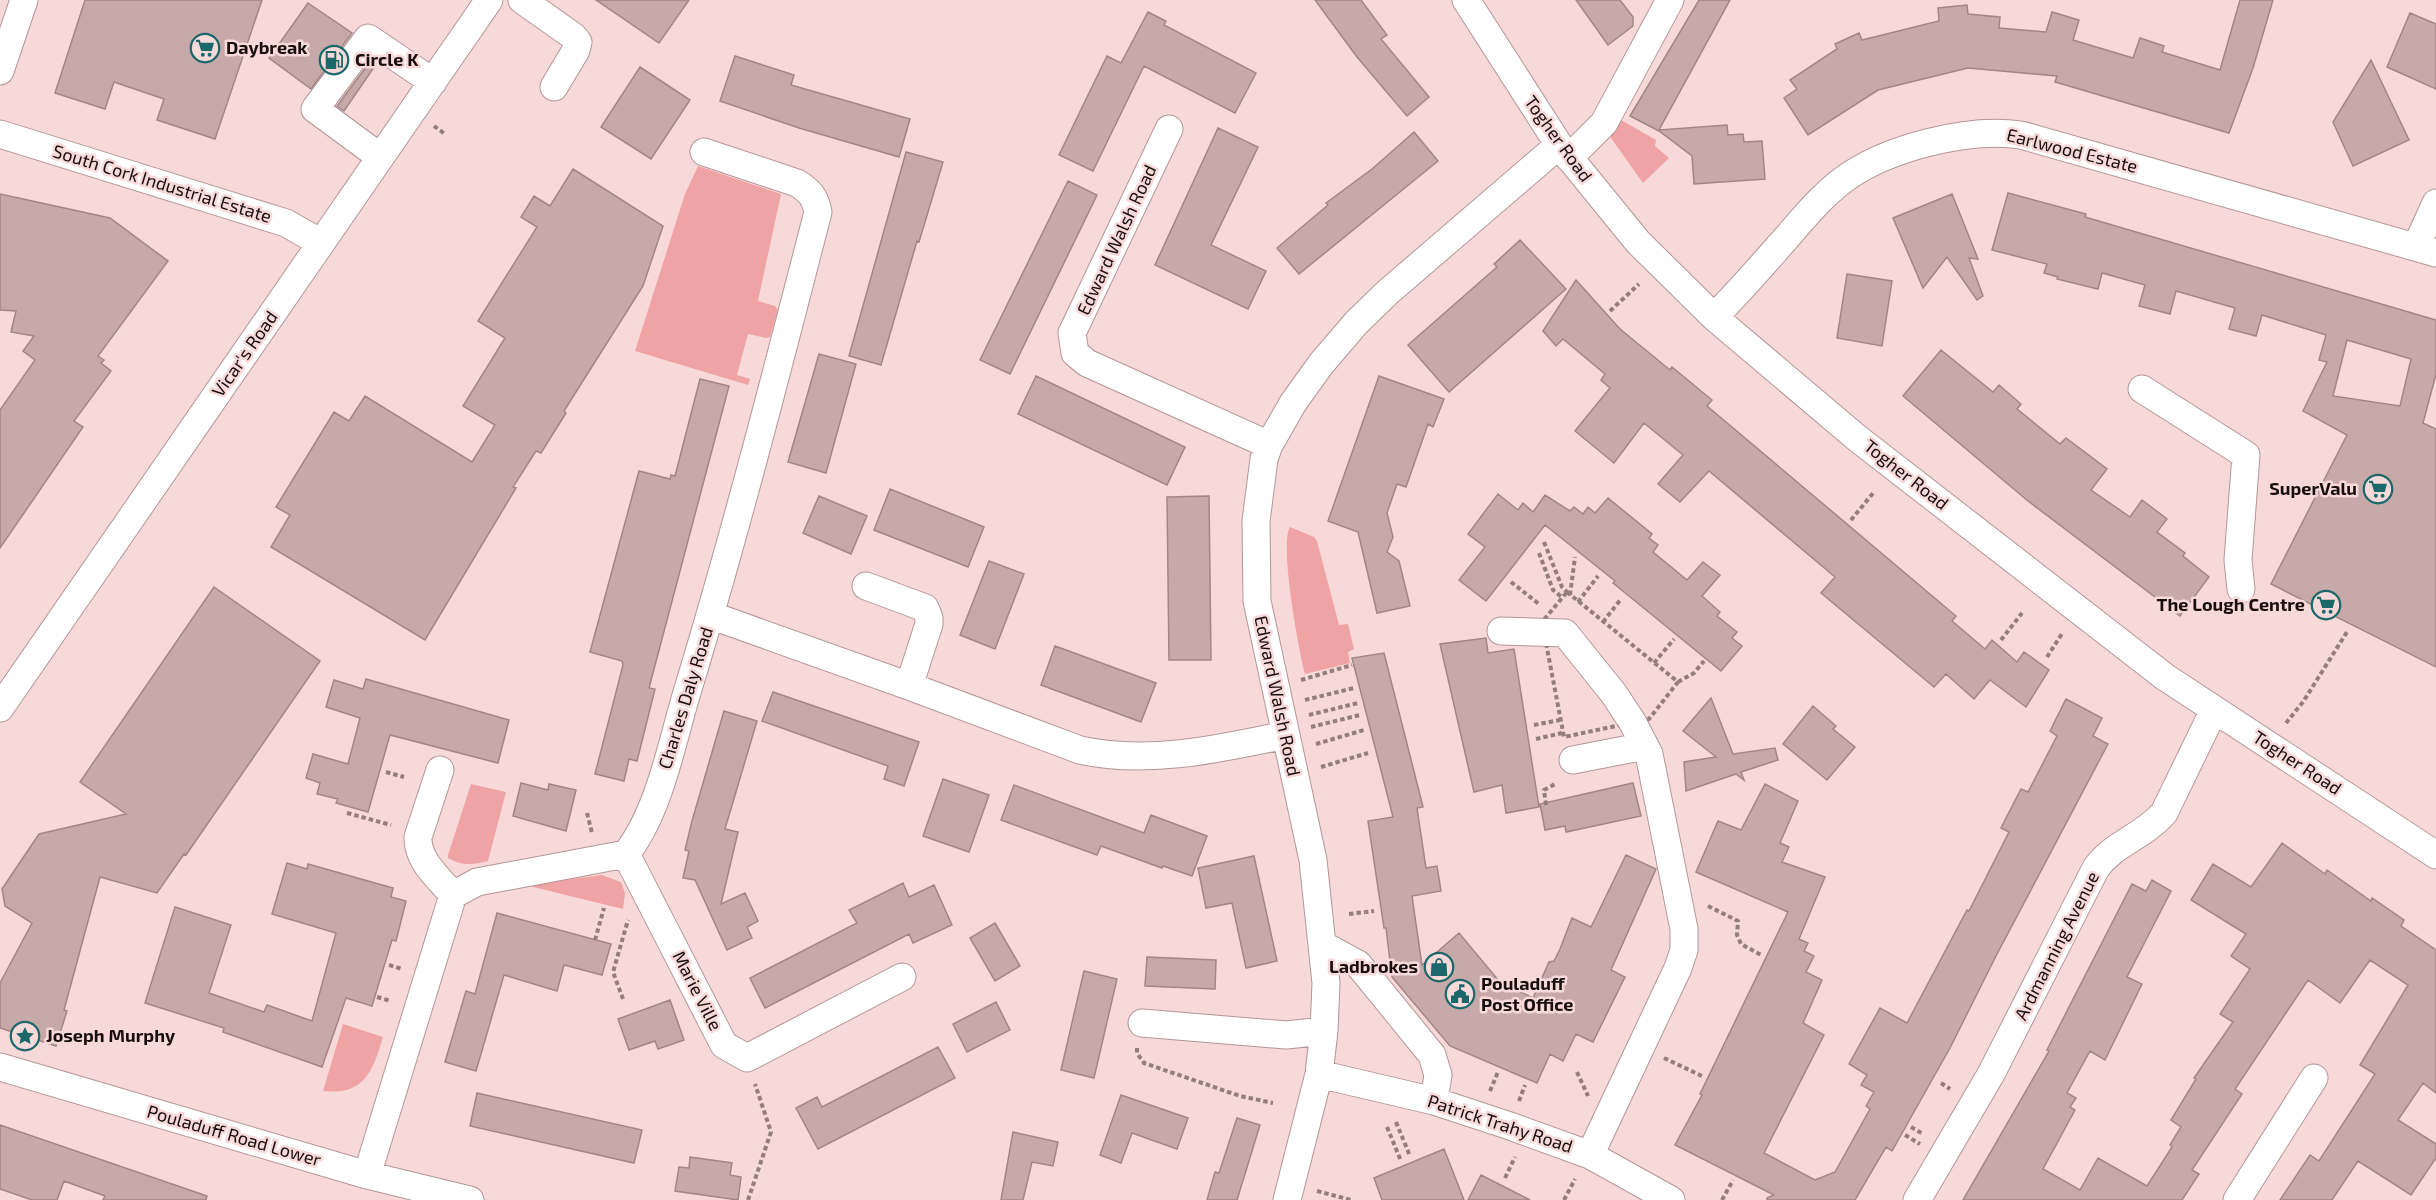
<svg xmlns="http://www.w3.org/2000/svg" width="2436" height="1200" font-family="'Exo 2',sans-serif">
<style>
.green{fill:#efa3a5}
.building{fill:#c7a9a9;stroke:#a28686;stroke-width:1.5;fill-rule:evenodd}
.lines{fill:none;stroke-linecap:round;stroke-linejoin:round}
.minor-casing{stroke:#b39697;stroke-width:29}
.path{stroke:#937d7d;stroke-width:4;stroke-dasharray:4.5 3;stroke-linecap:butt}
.minor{stroke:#fff;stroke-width:27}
.labels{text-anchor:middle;stroke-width:5;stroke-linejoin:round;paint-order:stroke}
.poi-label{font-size:18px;font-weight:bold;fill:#180e0e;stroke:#f8d9d9;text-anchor:start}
.street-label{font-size:18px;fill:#180e0e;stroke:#f8d9d9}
</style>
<rect width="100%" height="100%" fill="#f8d9d9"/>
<path class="green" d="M1616,117L1656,140L1655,146L1669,158L1643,183L1611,138V132Z
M698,166L781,194L758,301L775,306L778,310L770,337L766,338L748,334L737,375L750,379L748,385L635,351L685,194Z
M1290,527L1314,537L1317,541L1339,625L1348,624L1354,649L1348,652L1350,663L1305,674C1299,651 1279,544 1290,527Z
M471,784L506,792L488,861C473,865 462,866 448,858V855Z
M602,875L621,882L625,893L623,909L525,885Z
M343,1024L383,1037C373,1070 365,1096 323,1091Z"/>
<path class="building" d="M85,0H262L215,139L157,120L164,99L114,82L105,109L55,93Z
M596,0H689L659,43Z
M1315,0H1361L1387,35L1381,39L1429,97L1407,116L1357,57Z
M1576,0H1620L1633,17V26L1608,45Z
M1699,0H1730L1659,130L1727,125L1728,135L1743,134L1744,142L1762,141L1765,179L1694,184L1692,156L1659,131L1630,116Z
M2240,0H2273L2253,68L2229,133L2055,82L2057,76L1968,68L1878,90L1808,135L1784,98L1797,89L1790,80L1837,49L1835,44L1859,33L1862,40L1939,21L1938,8L1967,5L1968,14L2000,17L1999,28L2046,32L2052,12L2079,20L2073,40L2133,58L2140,38L2164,46L2162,52L2220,70Z
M308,3L352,33L311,89L269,58Z
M1148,12L1166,21L1164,25L1256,73L1235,113L1144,66L1093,171L1059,155L1107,56L1121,63Z
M2410,13L2436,24V89L2387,67Z
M735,56L794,75L791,85L910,119L899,157L799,128L720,101Z
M372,59L377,63L344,111L337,106Z
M2371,60L2409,140L2353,166L2333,122Z
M640,67L690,100L651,159L601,127Z
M1218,128L1258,147L1211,245L1266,271L1248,309L1155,265Z
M1414,132L1438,161L1299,274L1277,248L1328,205L1326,203L1372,169Z
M906,152L943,162L919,242L917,241L881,365L849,356Z
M573,169L663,226L643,286L564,411L566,413L541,453L536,451L513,487L516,488L425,640L271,547L290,515L276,507L334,412L349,421L365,396L472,462L495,425L463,406L505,338L478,321L537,227L521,217L534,196L550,206Z
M1068,181L1097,195L1010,374L980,360Z
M2008,193L2086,214L2085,217L2436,320V374L2423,423L2436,429V667L2271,584L2347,435L2303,411L2327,362L2319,360L2326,335L2262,315L2256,336L2229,329L2235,308L2176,291L2170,314L2139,306L2145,285L2102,273L2098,289L2057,279L2058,277L2044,273L2047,264L1992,250ZM2347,340L2411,359L2400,406L2333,396Z
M0,194L110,218L168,261L98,356L104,360L101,363L111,371L74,421L83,427L0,548V410L35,360L23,351L34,336L11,332L16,311L0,310Z
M1952,194L1978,259L1969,258L1983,296L1977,300L1947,257L1923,288L1893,218Z
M1520,240L1566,289L1449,392L1408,345L1497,267L1494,264Z
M1847,274L1892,281L1882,346L1837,338Z
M1576,280L1620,329L1670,370L1672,367L1712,400L1707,406L1956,616L1952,621L1985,649L1992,640L2017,662L2024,652L2049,670L2026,707L1990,680L1974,699L1946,674L1934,687L1821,593L1835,577L1709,471L1680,502L1658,484L1683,455L1644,423L1614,463L1575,431L1610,388L1601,380L1605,374L1563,339L1556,346L1543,331Z
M1941,350L1993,392L1999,385L2021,404L2017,409L2060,444L2066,438L2107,469L2091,490L2130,517L2142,500L2167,519L2157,532L2185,553L2183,556L2209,577L2180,616L2028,501L1903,396Z
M819,354L856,364L826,473L788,462Z
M1036,376L1185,447L1167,485L1018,414Z
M1379,376L1444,399L1433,427L1428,424L1406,487L1397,484L1387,513L1393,537L1387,552L1399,561L1410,606L1377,613L1358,532L1328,521Z
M700,379L729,386L649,688L655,689L637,761L629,759L624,781L595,774L623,665L622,661L590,652L639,471L670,479L671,475L675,476Z
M890,489L984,527L968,567L874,530Z
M1498,494L1518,510L1523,503L1533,512L1545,495L1570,511L1574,507L1583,514L1588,507L1595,513L1608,498L1652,534L1649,538L1658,545L1653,552L1687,580L1703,562L1720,575L1702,596L1720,612L1717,616L1737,632L1732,638L1742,646L1721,671L1613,583L1615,581L1545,525L1486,601L1459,580L1485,547L1468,534Z
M819,496L867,516L851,554L803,533Z
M1209,496L1211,660H1169L1167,497Z
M989,561L1024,574L995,649L960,635Z
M214,587L320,661L186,855L184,854L157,893L100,877L64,1010L67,1011L56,1046L0,1028V983L32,923L5,906L2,889L39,834L126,814L80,782Z
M1486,638L1488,653L1514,649L1539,807L1506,813L1502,785L1474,792L1440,644Z
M1055,646L1156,683L1141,722L1041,685Z
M1384,653L1423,807L1417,808L1426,868L1437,866L1441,891L1412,896L1422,965L1459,933L1499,981L1533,998L1549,962L1554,961L1560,949L1572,918L1591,927L1626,855L1656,869L1611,970L1625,977L1593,1042L1576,1034L1563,1061L1550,1054L1537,1083L1450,1046L1392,977L1386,928H1384L1368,821L1393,817L1352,658Z
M366,679L509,720L498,763L390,735L368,812L336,803L338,799L317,794L320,783L306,778L313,754L348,764L360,718L326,707L334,680L363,689Z
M773,692L919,742L904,786L884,779L888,766L762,721Z
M1711,698L1733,754L1775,748L1778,760L1741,772L1744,780L1736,774L1686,791L1684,762L1716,757L1683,731Z
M2066,699L2102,718L2093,736L2108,744L1996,956L1950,1048L1892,1151L1886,1147L1855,1200H1767V1198L1774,1195L1675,1145L1702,1095L1700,1094L1788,912L1696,872L1718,821L1741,830L1765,784L1798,801L1780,843L1789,847L1782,862L1825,877L1799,939L1808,943L1804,951L1814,956L1806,972L1822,980L1803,1023L1824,1035L1764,1153L1815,1180L1835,1172L1870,1109L1866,1106L1874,1092L1861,1085L1867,1075L1849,1064L1880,1008L1907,1023L1967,910L1969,911L2009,832L2001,828L2021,789L2028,792L2057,736L2050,731Z
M1813,706L1836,726L1833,729L1855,747L1827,780L1783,744Z
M724,711L757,721L725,829L738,832L721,904L745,893L758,921L747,927L752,938L727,950L695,880L683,878L689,851L685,850L692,821Z
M943,779L989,795L969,852L923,836Z
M521,783L548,790L549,784L576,790L566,831L513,816Z
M1633,783L1641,816L1566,832L1565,826L1545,830L1540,804Z
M1014,785L1144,833L1151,815L1207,836L1192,876L1163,866L1162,868L1101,846L1097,855L1001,820Z
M2282,843L2325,874L2327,870L2371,901L2372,898L2404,920L2401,926L2436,950V1093L2423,1083L2398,1120L2436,1144V1158L2411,1195L2358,1161L2332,1200H2280L2310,1155L2319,1161L2375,1074L2360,1065L2408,985L2370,960L2340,1003L2308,980L2235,1089L2242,1094L2192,1170L2199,1174L2182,1200H1963L2049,1051L2047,1050L2132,884L2146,891L2152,880L2171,891L2127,977L2142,984L2105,1060L2090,1051L2067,1093L2076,1098L2070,1107L2075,1110L2043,1169L2080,1190L2098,1158L2147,1186L2172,1147L2170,1145L2181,1127L2171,1120L2196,1079L2194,1078L2233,1022L2220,1014L2250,969L2231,956L2246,934L2191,900L2213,864L2251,887Z
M1254,856L1277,961L1246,968L1232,903L1206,908L1198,868Z
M287,863L307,869L308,864L393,888L391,897L406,901L396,941L392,940L372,1006L346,998L322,1067L223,1032L224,1028L145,1003L175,907L231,925L209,993L264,1012L267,1005L312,1021L336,933L272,914Z
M903,883L909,897L934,885L952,925L913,943L909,934L765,1008L750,978L857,923L849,910Z
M497,913L611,944L602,975L564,965L557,991L504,975L476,1071L445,1062L466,991L475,994Z
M995,923L1020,966L995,981L970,938Z
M1147,957L1216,960L1215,989L1145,986Z
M1084,971L1117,979L1094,1078L1061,1070Z
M670,1000L684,1040L658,1049L655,1041L629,1050L618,1019Z
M996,1002L1010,1030L967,1052L953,1024Z
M938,1047L955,1078L818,1149L796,1108L817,1097L822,1107Z
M477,1093L642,1130L634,1163L470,1126Z
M1121,1095L1188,1118L1177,1149L1132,1133L1121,1163L1100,1155Z
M1237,1118L1260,1125L1237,1200H1207L1215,1172L1219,1173Z
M0,1125L207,1196L206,1200H103L105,1196L64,1181L57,1200H32L0,1189Z
M1013,1132L1058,1142L1053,1166L1032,1162L1023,1200H1001Z
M1444,1149L1464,1200H1382L1374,1178Z
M690,1157L732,1163L730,1175L741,1177L738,1200L675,1191L679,1167L689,1168Z
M1481,1175L1530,1200H1468Z"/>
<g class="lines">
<g class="minor-casing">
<path id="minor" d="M522,0L573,36L578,42L576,50L554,87
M1466,0L1559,145L1638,242L1714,317L1857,438L2165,677L2436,855
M0,71L24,0
M1169,129L1072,333L1075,353L1087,363L1269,445
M0,134L286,223L321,243
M380,157L315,109L368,38L433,82
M1569,158L1604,123L1670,0
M2416,247L2436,203
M1714,317C1740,291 1764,263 1788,236C1805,216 1822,196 1843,180C1886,148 1968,127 2021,135L2436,253
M2142,389L2246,455L2238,560L2241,589
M866,586L925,608L929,618V624L909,686
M710,615L909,686L1080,750C1147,765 1219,749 1285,735
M1501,631L1565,633L1614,694L1633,723L1649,754L1684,929V950L1678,968L1590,1155
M0,708L489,0
M1573,760L1645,746
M440,770L418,837C417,861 439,878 453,895
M626,854L724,1045L747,1058L902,977
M1323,945L1358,964L1432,1055L1438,1075L1434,1101
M1142,1023L1286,1035L1324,1031
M0,1067L367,1175L470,1200
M1319,1074L1434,1101L1510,1126L1590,1155L1671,1200
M367,1175L453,895L477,882L626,854C660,811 672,741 688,689C736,531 777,371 818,212C815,197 810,191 797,183L704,152
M1287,1200L1319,1074L1324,1031L1326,983L1313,860L1257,601L1256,521L1264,459L1269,445L1293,403L1321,364L1356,323L1388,292L1559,145
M1917,1200L1991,1074L2096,868C2114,843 2143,837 2164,813L2214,710
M2237,1200L2314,1078"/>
</g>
<path class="path" d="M434,126L445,134
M1610,311L1639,284
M1851,520L1874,492
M1544,542L1562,587L1567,592
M1539,553L1553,590L1563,598
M1511,582L1539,604
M1567,592L1678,682L1649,719L1564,737L1542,622Z
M1570,595L1575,557
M1578,602L1598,576
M1603,622L1621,599
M2001,640L2022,613
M2047,657L2063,632
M1654,663L1674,639
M1301,680L1352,665
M1678,682L1694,673L1704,661
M1305,700L1354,688
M1309,715L1358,703
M2286,723L2303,702L2347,632
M1534,725L1560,720
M1311,727L1360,715
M1536,739L1562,733
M1316,744L1364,730
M1321,767L1368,753
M386,772L404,777
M1546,805L1544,790L1557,783
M347,813L391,825
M587,813L592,833
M1708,906L1738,921L1737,935L1741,944L1763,956
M1349,914L1374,911
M595,940L604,908
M389,965L402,969
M377,997L391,1001
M623,999L613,972L628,920
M1137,1048V1053L1144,1063L1240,1096L1273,1103
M1664,1058L1704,1077
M1577,1072L1588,1096
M1941,1083L1950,1089
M1490,1091L1498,1072
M1519,1101L1525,1085
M1396,1122L1410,1156
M1387,1127L1401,1161
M1911,1127L1923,1134
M1905,1135L1920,1144
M1505,1178L1515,1157
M1317,1191L1351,1200
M748,1200L771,1132L755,1084
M1564,1200L1575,1179
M1722,1200L1733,1180"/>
<use href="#minor" class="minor"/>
</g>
<defs>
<g id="supermarket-ring" transform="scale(1.5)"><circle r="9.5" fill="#f8d9d9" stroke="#1b686a" stroke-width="1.5"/><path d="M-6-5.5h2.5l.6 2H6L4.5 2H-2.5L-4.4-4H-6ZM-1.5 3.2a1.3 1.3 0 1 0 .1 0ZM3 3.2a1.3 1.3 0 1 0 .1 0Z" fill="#1b686a"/></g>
<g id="fuel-ring" transform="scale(1.5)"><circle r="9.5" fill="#f8d9d9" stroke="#1b686a" stroke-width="1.5"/><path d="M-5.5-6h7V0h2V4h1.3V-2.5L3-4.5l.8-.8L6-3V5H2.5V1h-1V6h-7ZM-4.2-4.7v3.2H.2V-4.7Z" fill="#1b686a"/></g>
<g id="shop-ring" transform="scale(1.5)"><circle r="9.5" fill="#f8d9d9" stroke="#1b686a" stroke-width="1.5"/><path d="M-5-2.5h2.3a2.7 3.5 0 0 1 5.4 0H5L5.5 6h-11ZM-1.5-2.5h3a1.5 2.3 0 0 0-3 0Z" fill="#1b686a"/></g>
<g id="civic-ring" transform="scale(1.5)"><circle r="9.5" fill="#f8d9d9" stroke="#1b686a" stroke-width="1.5"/><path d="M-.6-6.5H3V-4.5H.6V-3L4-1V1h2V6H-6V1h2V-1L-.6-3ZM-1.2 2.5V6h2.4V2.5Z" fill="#1b686a"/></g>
<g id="sight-ring" transform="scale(1.5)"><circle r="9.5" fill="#f8d9d9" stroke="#1b686a" stroke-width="1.5"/><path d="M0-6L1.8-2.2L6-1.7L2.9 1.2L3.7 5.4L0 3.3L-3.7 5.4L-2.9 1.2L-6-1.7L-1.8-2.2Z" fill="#1b686a"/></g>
</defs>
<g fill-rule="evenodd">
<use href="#supermarket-ring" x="205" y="48"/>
<use href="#fuel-ring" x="334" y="60"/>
<use href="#supermarket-ring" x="2378" y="489"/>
<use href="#supermarket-ring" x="2326" y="605"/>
<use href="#shop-ring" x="1439" y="967"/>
<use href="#civic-ring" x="1460" y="994"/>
<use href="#sight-ring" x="25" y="1036"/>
</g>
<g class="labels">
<g class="poi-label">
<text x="226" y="54">Daybreak</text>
<text x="355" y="66">Circle K</text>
<text x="2357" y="495" text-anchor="end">SuperValu</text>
<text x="2305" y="611" text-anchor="end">The Lough Centre</text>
<text x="1418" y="973" text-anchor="end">Ladbrokes</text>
<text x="1481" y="990">Pouladuff<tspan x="1481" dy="21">Post Office</tspan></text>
<text x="46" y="1042">Joseph Murphy</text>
</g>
<g class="street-label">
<text transform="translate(1558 139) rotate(54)" y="6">Togher Road</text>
<text transform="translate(2072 151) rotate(14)" y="6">Earlwood Estate</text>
<text transform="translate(162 184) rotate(17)" y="6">South Cork Industrial Estate</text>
<text transform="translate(1117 240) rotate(-65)" y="6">Edward Walsh Road</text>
<text transform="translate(245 354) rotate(-55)" y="6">Vicar's Road</text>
<text transform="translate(1906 475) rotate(38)" y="6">Togher Road</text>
<text transform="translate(1277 696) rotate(78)" y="6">Edward Walsh Road</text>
<text transform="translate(686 698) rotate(-73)" y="6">Charles Daly Road</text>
<text transform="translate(2297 763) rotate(33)" y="6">Togher Road</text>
<text transform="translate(2057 946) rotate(-63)" y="6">Ardmanning Avenue</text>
<text transform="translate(697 991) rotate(63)" y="6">Marie Ville</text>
<text transform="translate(1500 1124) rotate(18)" y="6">Patrick Trahy Road</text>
<text transform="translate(234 1136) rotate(16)" y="6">Pouladuff Road Lower</text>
</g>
</g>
</svg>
